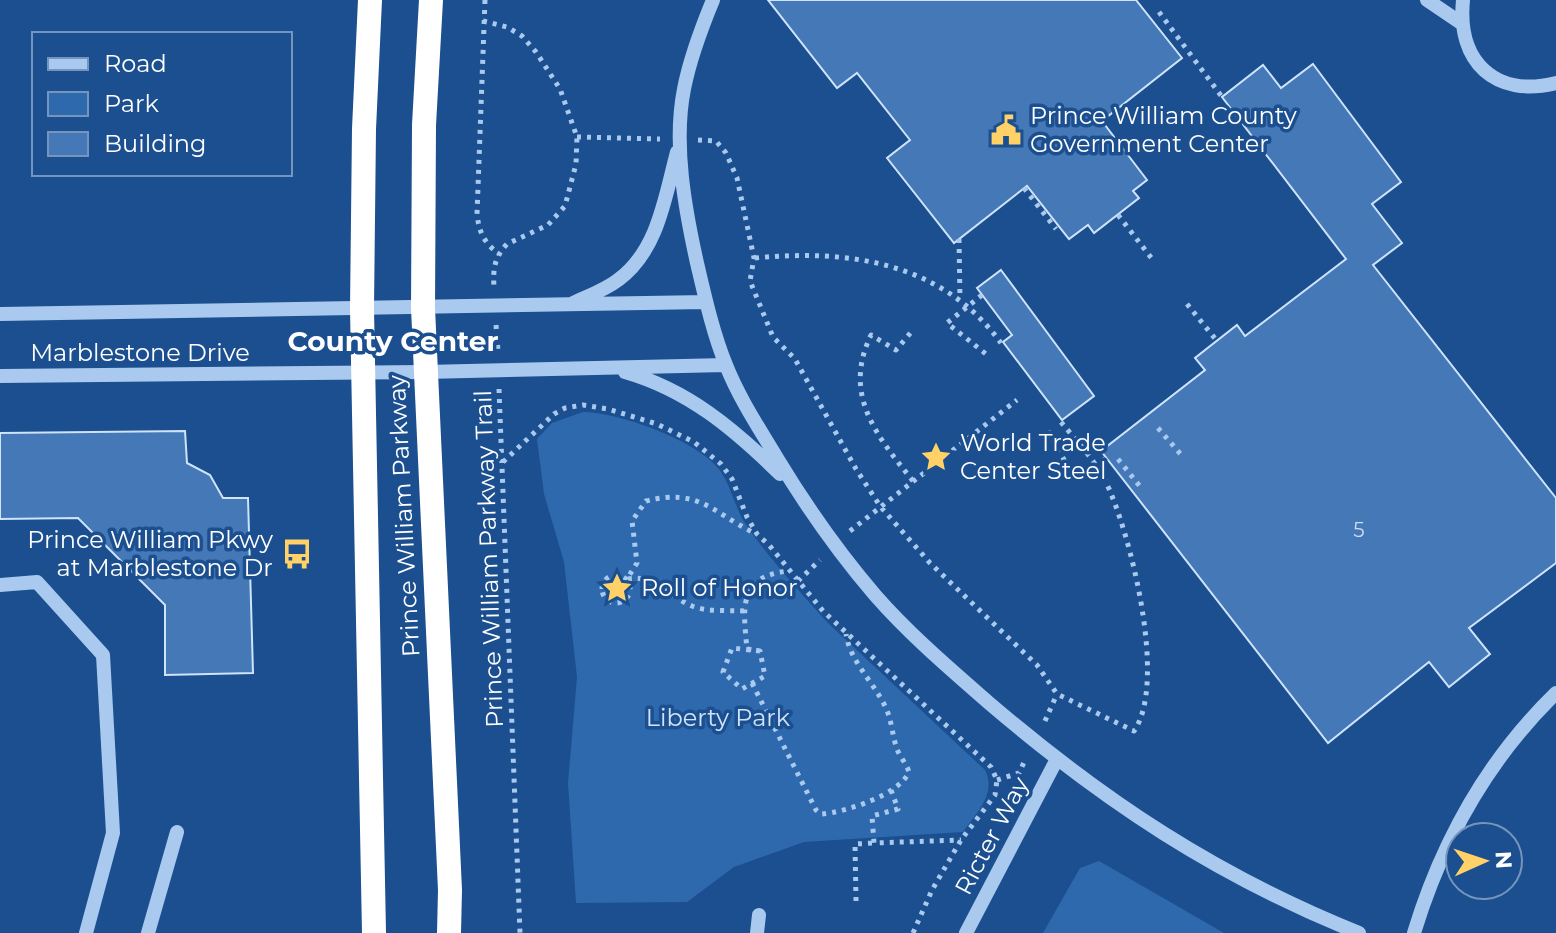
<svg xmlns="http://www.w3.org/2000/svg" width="1556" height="933" font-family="Montserrat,sans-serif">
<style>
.green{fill:#2e69ad}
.building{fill:#4478b7;stroke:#cfe3fa;stroke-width:2}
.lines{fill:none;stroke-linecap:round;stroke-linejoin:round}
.path{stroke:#a9c9ee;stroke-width:5;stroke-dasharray:4 6;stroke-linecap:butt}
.minor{stroke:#a9c9ee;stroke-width:14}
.highway{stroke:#fff;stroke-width:24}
.labels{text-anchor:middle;stroke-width:7;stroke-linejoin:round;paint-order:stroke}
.number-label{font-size:20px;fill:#d0dded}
.poi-label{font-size:24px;fill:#fff;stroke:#1b4f8f;text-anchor:start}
.street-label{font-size:24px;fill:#fff;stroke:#1b4f8f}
.park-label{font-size:24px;fill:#cfe3fa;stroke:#1b4f8f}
.quarter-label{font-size:28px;font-weight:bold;fill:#fff;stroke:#1b4f8f}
</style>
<rect width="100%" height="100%" fill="#1b4f8f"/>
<path class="green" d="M583,412C617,412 696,440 718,468C731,484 734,506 745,523C767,556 801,593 828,623L985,770C997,794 976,813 963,832L804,842L734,867L687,902L576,903L568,783L577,677L564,562L544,494L537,439L552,423Z
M1099,861L1224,933H1043L1080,868Z"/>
<path class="building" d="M768,0H1136L1182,58L1102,121L1147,180L1133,191L1139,198L1094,233L1088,225L1069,239L1027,186L954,243L887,158L910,140L857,73L837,88Z
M1313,64L1401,182L1372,204L1402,243L1373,265L1556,498V563L1469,628L1490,654L1449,687L1429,662L1328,743L1101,451L1205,370L1195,358L1237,325L1245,336L1346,259L1222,97L1263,65L1281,88Z
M1001,270L1094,396L1062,420L1003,342L1012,335L977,288Z
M185,431L187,463L210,475L223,498H248L253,673L165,675V605L78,518L0,519V433Z"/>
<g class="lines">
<path class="path" d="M485,0L477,214C479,232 484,243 499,254
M1159,12L1222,97
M483,21L507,27L522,36L536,52L560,89L577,137L576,164L565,206L548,225L507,244C494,258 493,269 494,287
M577,137L660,139
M698,140L716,141L726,153L737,178L754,258L750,281L773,337L795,359L856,469L880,506L930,563L1037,665L1057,694L1134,731C1168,682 1130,531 1105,480C1093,458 1076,440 1060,421
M1024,188L1056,229
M1118,215L1153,260
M959,239L960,299
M755,258C849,249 942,262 1001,343
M982,295L947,323L986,354
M1187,304L1217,341
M496,325L498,351
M499,389L520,933
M1158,428L1183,457
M1048,431L1076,481L1106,458
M1118,459L1142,489
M503,462L554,414L565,408L583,405L608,409L657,424L694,442L721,464L732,479L747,517L757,534L769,545L823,611L991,767L997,780L995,795L961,840L932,890L913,933
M913,481C877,436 842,395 871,335L896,350L913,330
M850,531L1017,400
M602 589a14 14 0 1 1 28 0a14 14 0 1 1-28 0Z
M798,581L820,560
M744,611C727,610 707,612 692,606C668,596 655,574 627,579L637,563L632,521L646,501C698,488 711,511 754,533
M760,651L732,648L723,672L742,689L765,676L760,651L747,649C743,607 738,576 789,571
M752,683L816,810L821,814C846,812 899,795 909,772C906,763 900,757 897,749C892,735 892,720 885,706C872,680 850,661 846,634
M1045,721L1057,694
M997,780L1019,773L1026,758
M891,790L898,809L872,816L874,843L961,840
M856,901L855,844L874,843"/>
<path class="minor" d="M713,0C701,29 690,58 684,89C673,144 685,209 697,263C705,297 713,333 726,365C739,398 759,428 777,458C806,506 839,553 875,595C909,634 950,669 989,703C1105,802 1217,876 1359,933
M1427,0L1461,23
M1463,0C1457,62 1495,98 1556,83
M573,303C588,296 605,290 618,280C658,251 665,197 677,152
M0,314L706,302
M625,372C688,390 734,429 780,474
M0,376L425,372L726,365
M0,585L37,582L103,655L113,833L86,933
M148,933L177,832
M757,933L759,915
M966,933L1057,759
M1414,933C1442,841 1487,760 1556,693"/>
<path class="highway" d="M370,0L364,129L362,309L374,933
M431,0L424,125L423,308L450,890L449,933"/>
</g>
<defs>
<g id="civic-bare" transform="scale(2.4)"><path d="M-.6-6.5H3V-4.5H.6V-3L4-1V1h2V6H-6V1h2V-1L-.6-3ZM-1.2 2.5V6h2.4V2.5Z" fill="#ffd166" stroke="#1b4f8f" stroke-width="2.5" paint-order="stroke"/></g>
<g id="sight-bare" transform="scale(2.4)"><path d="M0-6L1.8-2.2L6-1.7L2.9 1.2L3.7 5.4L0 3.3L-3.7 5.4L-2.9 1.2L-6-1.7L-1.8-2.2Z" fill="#ffd166" stroke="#1b4f8f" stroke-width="2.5" paint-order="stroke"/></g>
<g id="bus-bare" transform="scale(2.4)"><path d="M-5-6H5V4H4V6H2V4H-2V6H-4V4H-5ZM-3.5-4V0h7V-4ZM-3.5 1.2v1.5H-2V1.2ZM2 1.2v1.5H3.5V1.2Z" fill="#ffd166" stroke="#1b4f8f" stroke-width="2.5" paint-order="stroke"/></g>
</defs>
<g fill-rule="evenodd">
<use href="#civic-bare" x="1006" y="130"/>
<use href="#sight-bare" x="936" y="457"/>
<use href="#bus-bare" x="297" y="554"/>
<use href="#sight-bare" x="617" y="588"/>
</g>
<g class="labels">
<g class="number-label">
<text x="1359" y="537">5</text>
</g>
<g class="poi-label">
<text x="1030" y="124">Prince William County<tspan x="1030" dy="28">Government Center</tspan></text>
<text x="960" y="451">World Trade<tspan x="960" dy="28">Center Steel</tspan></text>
<text x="273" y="548" text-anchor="end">Prince William Pkwy<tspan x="273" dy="28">at Marblestone Dr</tspan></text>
<text x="641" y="596">Roll of Honor</text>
</g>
<g class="street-label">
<text x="140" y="361">Marblestone Drive</text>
<text transform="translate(404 516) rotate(-93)" y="8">Prince William Parkway</text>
<text transform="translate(489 559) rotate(-92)" y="8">Prince William Parkway Trail</text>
<text transform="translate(992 836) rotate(-62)" y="8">Ricter Way</text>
</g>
<g class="park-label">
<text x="718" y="726">Liberty Park</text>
</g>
<g class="quarter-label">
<text x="393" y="351">County Center</text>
</g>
</g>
<rect x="32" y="32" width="260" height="144" fill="#1b4f8f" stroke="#7695bc" stroke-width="2"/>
<rect x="48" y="58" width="40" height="12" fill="#a9c9ee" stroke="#7695bc" stroke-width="2"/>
<text x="104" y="72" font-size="24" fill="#ffffff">Road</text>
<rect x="48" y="92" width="40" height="24" fill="#2e69ad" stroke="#7695bc" stroke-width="2"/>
<text x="104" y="112" font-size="24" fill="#ffffff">Park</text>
<rect x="48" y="132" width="40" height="24" fill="#4478b7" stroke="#7695bc" stroke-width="2"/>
<text x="104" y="152" font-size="24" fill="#ffffff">Building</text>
<g transform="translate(1484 861) rotate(87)"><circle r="38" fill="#1b4f8f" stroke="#7695bc" stroke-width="2"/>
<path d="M0-6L14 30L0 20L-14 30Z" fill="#ffd166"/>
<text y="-12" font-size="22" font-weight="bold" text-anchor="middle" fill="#ffffff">N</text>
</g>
</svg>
